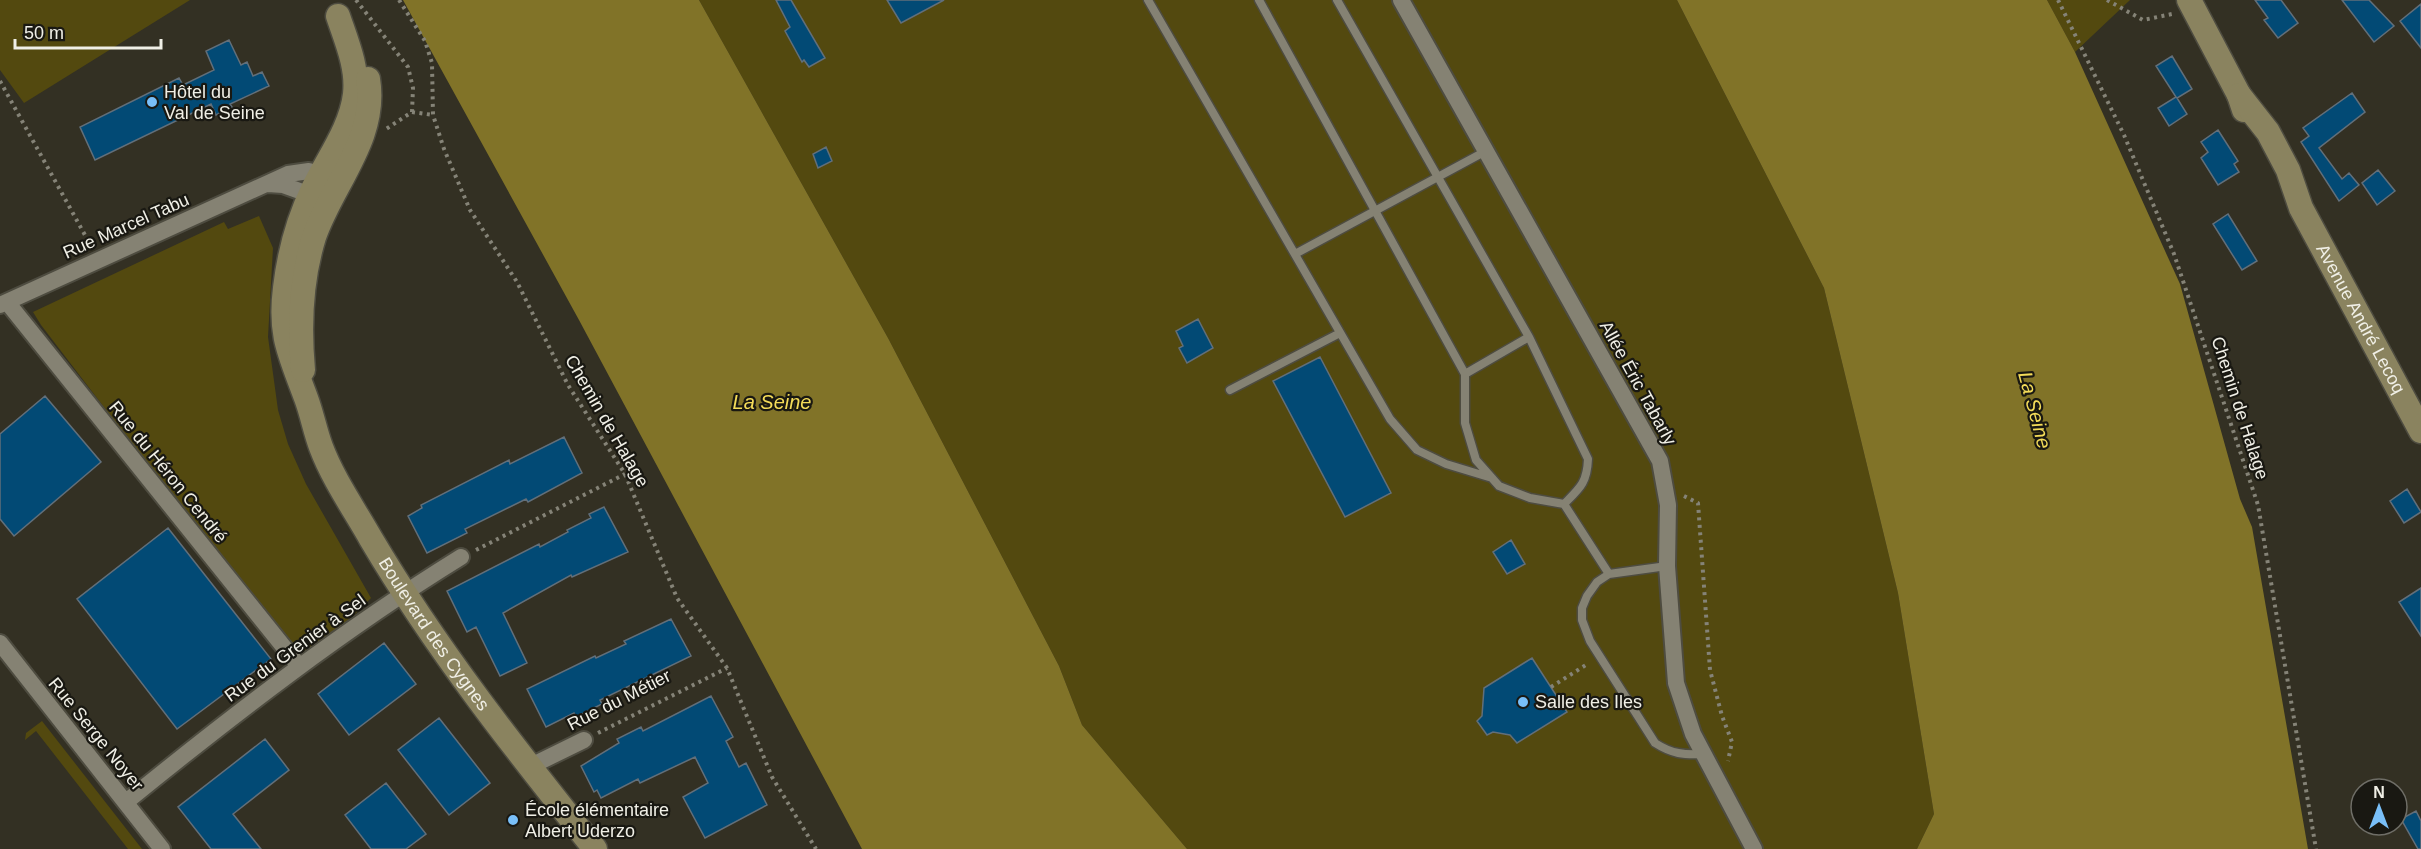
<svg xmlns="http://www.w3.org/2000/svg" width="2421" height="849" font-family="Arial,sans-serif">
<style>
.green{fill:#53490f}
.water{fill:#817328}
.building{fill:#024a75;stroke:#626f7a;stroke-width:1.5}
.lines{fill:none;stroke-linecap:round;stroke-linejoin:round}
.lane-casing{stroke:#4e4c40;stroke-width:11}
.street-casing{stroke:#4e4c40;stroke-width:20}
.secondary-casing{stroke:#4e4c40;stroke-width:27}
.path{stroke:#858377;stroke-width:4;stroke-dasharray:3 4.5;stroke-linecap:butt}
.lane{stroke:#858273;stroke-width:8}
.street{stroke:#858273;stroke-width:16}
.secondary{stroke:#8a835f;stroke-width:24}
.poi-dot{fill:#79bff8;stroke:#191812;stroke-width:2}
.labels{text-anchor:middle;stroke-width:4.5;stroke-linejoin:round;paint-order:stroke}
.poi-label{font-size:18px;fill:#f0efe6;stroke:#191812;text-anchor:start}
.street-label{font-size:18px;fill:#f0efe6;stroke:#191812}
.water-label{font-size:20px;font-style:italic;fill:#f4dc59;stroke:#191812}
</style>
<rect width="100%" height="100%" fill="#333023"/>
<path class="green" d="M0,0H190L24,103L0,70Z
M699,0H1677L1824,288L1898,593L1934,814L1917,849H1187L1082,725L1059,666L888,338Z
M2047,0H2130L2075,52Z
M259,216L273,248L268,337L278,410L288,444L306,484L371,598L352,617L297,659L41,325L33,312L224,222L228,229Z
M42,721L142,849H128L36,731L25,740L26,733Z"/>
<path class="water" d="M403,0H699L888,338L1059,666L1082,725L1187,849H862L579,320Z
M1677,0H2047L2075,52L2180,284L2240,499L2252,527L2308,849H1917L1934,814L1898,593L1824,288Z"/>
<path class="building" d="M776,0H791L825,58L809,67L804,60L802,62L785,31L790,27Z
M887,0H944L901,23Z
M2255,0H2281L2298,23L2278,38L2264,20L2268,18Z
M2342,0H2369L2394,26L2374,42Z
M2421,4V48L2400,21Z
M229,40L241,65L247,62L253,76L262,72L269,86L230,104L232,107L216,115L211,104L95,160L80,127L179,78L183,85L214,70L206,51Z
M2172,56L2192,89L2177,98L2187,114L2169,126L2158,108L2176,97L2156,66Z
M2352,93L2365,112L2319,148L2342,179L2349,173L2359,185L2339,201L2301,142L2309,136L2303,128Z
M2218,130L2238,161L2234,164L2239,172L2218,185L2201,158L2208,152L2201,142Z
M826,147L832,161L818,168L813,154Z
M2378,170L2395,191L2377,205L2362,183Z
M2228,214L2257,261L2242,270L2213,224Z
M1198,319L1213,348L1187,363L1179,348L1183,346L1176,331Z
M1320,357L1391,493L1345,517L1273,381Z
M45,396L101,462L14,536L0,519V434Z
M564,437L582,473L528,502L526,499L465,529L467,533L427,553L408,516L422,508L421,505L509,460L510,464Z
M2407,489L2421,512L2404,523L2390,501Z
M604,507L628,552L572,577L571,575L503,613L527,663L500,676L476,627L467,632L447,591L539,544L540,547L568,532L567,530L591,518L589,514Z
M168,528L271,659L177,729L77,599Z
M1511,540L1525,564L1507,574L1493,552Z
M2421,588V636L2399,602Z
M671,619L691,656L600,700L602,704L576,717L574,713L546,727L527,689L595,656L596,658L626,644L624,641Z
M384,643L416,684L349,735L318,694Z
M1532,658L1567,712L1517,743L1510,735L1493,732L1487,735L1477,721L1482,716L1484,688Z
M711,696L733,737L726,741L739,767L746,763L767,805L705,838L683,797L708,783L695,757L640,783L638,779L601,798L597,790L594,792L581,766L619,743L617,739L641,727L643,731Z
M439,718L490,783L449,815L398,750Z
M265,739L289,770L233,814L261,849H211L178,807Z
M386,783L426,834L406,849H371L345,815Z
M2416,811L2421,821V849H2418L2401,819Z"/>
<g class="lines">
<g class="lane-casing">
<path id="lane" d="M1148,0L1390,419L1417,450L1446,464L1492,478
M1259,0L1465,374V423L1476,460L1499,486L1530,498L1564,504L1609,574
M1337,0L1529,337
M1295,254L1486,151
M1465,374L1529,337L1588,459C1587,483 1580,488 1564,504
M1230,390L1340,333
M1667,566L1609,574L1597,582L1587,596L1582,608V620L1590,641L1655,743C1672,754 1684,755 1703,754"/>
</g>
<g class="street-casing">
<path id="street" d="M1401,0L1660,461L1668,505L1667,566L1676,683L1693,734L1754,849
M268,184L283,185L319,198
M7,302L299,666
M0,305L288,174L309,171L329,178
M0,643L162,849
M529,767L584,740
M126,802C233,715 343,630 461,557"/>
</g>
<g class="secondary-casing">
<g id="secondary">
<path d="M2189,0L2239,95L2244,110"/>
<path id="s1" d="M338,16C346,40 358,67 355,94C351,128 328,158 313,189C298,220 289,254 285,288C279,336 290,354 306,398C312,414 315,431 321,447C333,479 354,509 371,539C436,649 515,749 595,849"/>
<path id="s2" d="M2239,95L2268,132L2288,170L2301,208L2421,431"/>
<path d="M303,370C299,326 301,279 314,237C332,184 378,138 368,79"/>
</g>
</g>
<path class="path" d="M356,0L408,67L413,88L412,112L386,129
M399,0L425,41L432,63L433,115L444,149L470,210L517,282L568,385L625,474L677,598L727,668L772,777L816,849
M2058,0L2124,135L2174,254L2258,505L2316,849
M2107,0L2143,20L2172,14
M0,81L91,246
M412,112L433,115
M1684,496L1698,503L1710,670L1722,716L1732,742L1728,761
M476,550L625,474
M1551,687L1589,663
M598,733L727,668"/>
<use href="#lane" class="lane"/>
<use href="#street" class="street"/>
<use href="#secondary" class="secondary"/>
</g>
<g class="poi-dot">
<circle cx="152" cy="102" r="6"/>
<circle cx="1523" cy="702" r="6"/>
<circle cx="513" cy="820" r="6"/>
</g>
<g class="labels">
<g class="poi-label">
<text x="164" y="98">Hôtel du<tspan x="164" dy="21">Val de Seine</tspan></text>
<text x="1535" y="708">Salle des Iles</text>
<text x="525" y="816">École élémentaire<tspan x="525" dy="21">Albert Uderzo</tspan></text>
</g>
<g class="street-label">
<text transform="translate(126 226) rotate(-24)" y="6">Rue Marcel Tabu</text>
<text dy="6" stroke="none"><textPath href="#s2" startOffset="256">Avenue André Lecoq</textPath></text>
<text transform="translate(1638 383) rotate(61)" y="6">Allée Éric Tabarly</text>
<text transform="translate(2240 408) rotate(72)" y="6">Chemin de Halage</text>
<text transform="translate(607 421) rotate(60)" y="6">Chemin de Halage</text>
<text transform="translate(168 472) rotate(51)" y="6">Rue du Héron Cendré</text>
<text dy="6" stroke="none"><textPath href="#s1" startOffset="672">Boulevard des Cygnes</textPath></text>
<text transform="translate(295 648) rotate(-36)" y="6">Rue du Grenier à Sel</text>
<text transform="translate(619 700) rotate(-27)" y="6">Rue du Métier</text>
<text transform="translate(96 734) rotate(51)" y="6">Rue Serge Noyer</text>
</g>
<g class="water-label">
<text x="772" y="409">La Seine</text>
<text transform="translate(2035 410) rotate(75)" y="7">La Seine</text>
</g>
</g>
<g transform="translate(2379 807)"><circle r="28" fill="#191812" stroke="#6f6e67" stroke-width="1.5"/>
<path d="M0-4.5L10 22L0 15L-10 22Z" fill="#79bff8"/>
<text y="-9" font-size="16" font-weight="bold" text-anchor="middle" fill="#f0efe6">N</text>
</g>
<path d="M15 39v9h146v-9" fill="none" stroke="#f0efe6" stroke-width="3"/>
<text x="24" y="39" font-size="18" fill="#f0efe6" stroke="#191812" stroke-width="4.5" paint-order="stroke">50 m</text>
</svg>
